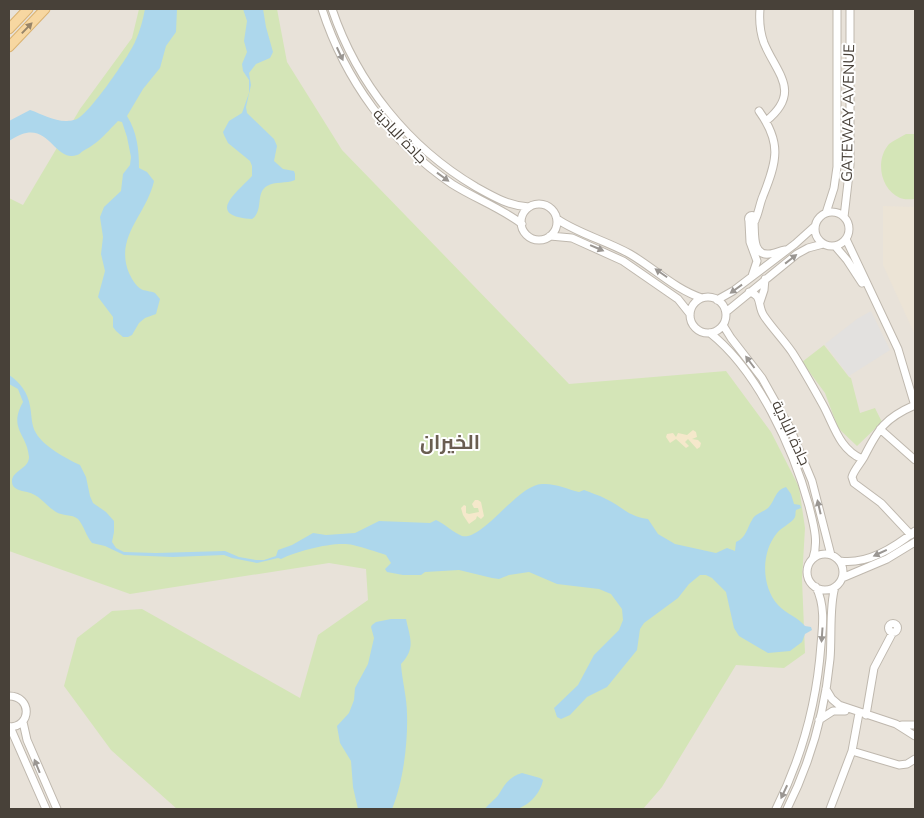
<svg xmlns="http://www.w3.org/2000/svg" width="924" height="818" font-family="Mulish,Cairo,sans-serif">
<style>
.residential{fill:#e8e2d9}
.education{fill:#ece4d6}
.green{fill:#d4e5b7}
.sand{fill:#f5e8cb}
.parking{fill:#e3e1df}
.water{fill:#add7ec}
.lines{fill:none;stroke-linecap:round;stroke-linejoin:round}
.minor-casing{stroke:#bfb8ae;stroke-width:9}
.major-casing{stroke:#dbb372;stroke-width:11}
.minor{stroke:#fff;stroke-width:7}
.major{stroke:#f7d7a1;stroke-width:9}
.oneway{fill:#978468}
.oneway2{fill:#9a9692}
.labels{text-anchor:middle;stroke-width:4;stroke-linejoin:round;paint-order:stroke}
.street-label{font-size:15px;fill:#484139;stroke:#fff}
.district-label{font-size:20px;font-weight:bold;fill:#6a5e51;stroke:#fff}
</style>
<rect width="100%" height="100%" fill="#f4f1eb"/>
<path class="residential" d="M9,9H915V809H9Z"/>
<path class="education" d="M883,206L915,207V335L883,265Z"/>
<path class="green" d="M139,9H277L287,62L342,150L569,384L726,371L771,432L799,487L805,528L802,579L805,653L784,668L736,665L662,787L643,809H177L111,750L64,686L77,638L112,611L142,609L300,698L318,635L368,600L366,569L329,563L130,594L9,551V198L23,205L80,109L132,38Z
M906,134H915V199C910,199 905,200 900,198C880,189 875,160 889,144C894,140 901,137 906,134Z
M824,345L849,377L851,378L860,413L875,408L882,422L857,446L838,428L825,393L802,362Z"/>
<path class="sand" d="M693,430L696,432L697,437L692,439L698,440L701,443L700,447L697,449L688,439L685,442L689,446L686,448L676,439L670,443L666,437L667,434L673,433L676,437L678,433L687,435Z
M475,500H478L481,502L484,516L481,519L477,516L476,519L469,524L463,515L461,508L464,505L466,506V513L469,514L479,512L478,508H474L472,504Z"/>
<path class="parking" d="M871,311L890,350L849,376L825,344L857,319Z"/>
<path class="water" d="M145,9H177L176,32L166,46L160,68L143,89L127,116C137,132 139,149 139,168L147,172L154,181C147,214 114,237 129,273C132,279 135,285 141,289C144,291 151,291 155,293L160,299L156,314L145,318L139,323L132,335L128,337H123L116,331L113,327V317L98,297L105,271L101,254L103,237L100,217L104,207L121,191L123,174L130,165L131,157L127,137L122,122L118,121C105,134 100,142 83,151C81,152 79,155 77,155C52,163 49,113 9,141V121L30,110C42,114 53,121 66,121C69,121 75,120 77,119C90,113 129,56 135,42C140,31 143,20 145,9Z
M243,9H263L266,27L273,52L270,58L256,64L249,73L251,85L246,107L247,113L274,139L277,146L274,161L283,169L294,171L295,174V180C286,184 275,181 267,186C255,193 264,211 252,219C205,216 236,193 252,176V166L250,161L228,143L224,135L223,132L229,121L242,113L249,93V80L243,71L242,64L247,52L244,41L247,21Z
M9,375C20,382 28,393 30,406C32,416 31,425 36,433C43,446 67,459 80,465L86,477L90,496L93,503L106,512L114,521V532L112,542L116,548L124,552L156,553L225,551L239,557L256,560H264L276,556L278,550L292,545L313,533L326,535L355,533L379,521L430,523L436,520C445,524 454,533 462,536C483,541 517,485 542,484C555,483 567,489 579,492L584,490C591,493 599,495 606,499C623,507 627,516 648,519L658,534L675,544L716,553L727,548L735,551L736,542C746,538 747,528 752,520C755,514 763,512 768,508C775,501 775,490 786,487L791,494L794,504L800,505L801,508L796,510C795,512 796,515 795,517C792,523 782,527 777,533C761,552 761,586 778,605C786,614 798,617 805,626L811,627L812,630L805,634L802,642L790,651L768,653L739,636L734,628L726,592L712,578L706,575H700L689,584L678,598L644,623L640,629L637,650L607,687L587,697L570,715L561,719L557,717L554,708L578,685L594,655L619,630L623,620L622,609L611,594L599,589L557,584L529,572L509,575L499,579L492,578L459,570L425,572L421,575H403L387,572L385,569L391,563L386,555C377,552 362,547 353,545C334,541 298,551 281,559L278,558L257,563L232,558L224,555L173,557L124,555L105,546L92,543C86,536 84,526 78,519C72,514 62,516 56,512C45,505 40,495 27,492C21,491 12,489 12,482C11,471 29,469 29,457C27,433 8,429 23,402L18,389L9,384Z
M391,619H406C410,638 416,648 401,664C402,681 407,697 407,714C408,743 403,783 392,809H358L353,787L351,761L340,743L337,726L349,713L354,700L355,688L368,664L374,638L371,627L372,625L376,622Z
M522,773L540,778L543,780C541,792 530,805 517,809C508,812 494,809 485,809C488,804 495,800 499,794C505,784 509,777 522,773Z"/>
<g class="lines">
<g class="minor-casing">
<path id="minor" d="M322,9C345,80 390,142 452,184C474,198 501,208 522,224
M332,9C357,83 408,147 476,187C494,197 509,206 529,207
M760,9C759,21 760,32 764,43C777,74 802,92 766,121
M521 222a18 18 0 1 1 36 0a18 18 0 1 1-36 0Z
M815 229a17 17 0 1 1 34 0a17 17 0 1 1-34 0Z
M826,213L834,188L837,167V9
M748.5 219a3.5 3.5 0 1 1 7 0a3.5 3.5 0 1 1-7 0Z
M844,217L850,165V9
M756,218C759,211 760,203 763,196C777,161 782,143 759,111
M557,219C579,234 607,241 630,254C654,268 676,290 702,298
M749,222L750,242L757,261L752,276
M754,222C755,233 752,256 769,254C774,254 779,251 785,250
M550,236L572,238L623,261L678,299L690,314
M846,239L898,349L915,406
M835,246L847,260L862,283
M749,292C763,295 757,306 764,316C772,328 783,339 792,352C803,369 813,387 823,405C834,425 839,449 862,459
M690 315a18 18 0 1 1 36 0a18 18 0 1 1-36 0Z
M717,300L733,291L795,244L815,226
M760,302L764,290L765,279
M726,312L797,254L808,248L823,244
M723,325L731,338L762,378L790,428L812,481L831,555
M710,333C758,371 793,448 809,506C813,523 819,541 813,558
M880,429L915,460
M911,535L881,503L854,483L852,477C854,470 860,464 864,457C878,429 885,418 915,405
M807 572a18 18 0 1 1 36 0a18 18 0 1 1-36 0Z
M840,561C867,565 894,548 915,531
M842,578L887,559L915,542
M888.5 628a4.5 4.5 0 1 1 9 0a4.5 4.5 0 1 1-9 0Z
M826,689L832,699L839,705L896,724L915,736
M9,696C32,696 32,727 9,727
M866,715L874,668L893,632
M819,720L833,711H845
M23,722L27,740L57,809
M902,725H915
M10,727L46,809
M852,751L899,765L907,764L915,759
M776,809C802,757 817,702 821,644C823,624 825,605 816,587
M787,809C810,763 825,711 830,659C832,638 829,606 835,587
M830,809L852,751L859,713"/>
</g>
<g class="major-casing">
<path id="major" d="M9,29L28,9
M9,47L45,9"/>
</g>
<use href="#minor" class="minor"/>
<use href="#major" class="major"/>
</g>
<defs><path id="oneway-solid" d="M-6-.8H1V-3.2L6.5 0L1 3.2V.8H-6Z" transform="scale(1.25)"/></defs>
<use class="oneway" href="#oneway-solid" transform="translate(27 28) rotate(-46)"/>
<g class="oneway2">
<use href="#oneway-solid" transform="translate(340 54) rotate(65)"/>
<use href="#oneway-solid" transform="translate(443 177) rotate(36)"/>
<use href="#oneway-solid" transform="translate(597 248) rotate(23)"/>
<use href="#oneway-solid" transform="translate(791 259) rotate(-38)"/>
<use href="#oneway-solid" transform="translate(661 273) rotate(-145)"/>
<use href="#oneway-solid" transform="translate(736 289) rotate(144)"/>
<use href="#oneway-solid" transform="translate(750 362) rotate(-127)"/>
<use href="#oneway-solid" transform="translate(819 507) rotate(-103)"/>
<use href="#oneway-solid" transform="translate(880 553) rotate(155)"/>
<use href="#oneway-solid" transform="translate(822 635) rotate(94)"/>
<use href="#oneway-solid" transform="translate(37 766) rotate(-112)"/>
<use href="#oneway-solid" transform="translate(784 792) rotate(115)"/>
</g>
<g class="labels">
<g class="street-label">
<text transform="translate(848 113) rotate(-89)" y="5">GATEWAY AVENUE</text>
<text transform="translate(400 136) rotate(46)" y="5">جادة البادية</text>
<text transform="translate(791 433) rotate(65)" y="5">جادة البادية</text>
</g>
<g class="district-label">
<text x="450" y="449">الخيران</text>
</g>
</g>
<rect width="924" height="818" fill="none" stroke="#484139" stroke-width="20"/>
</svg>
